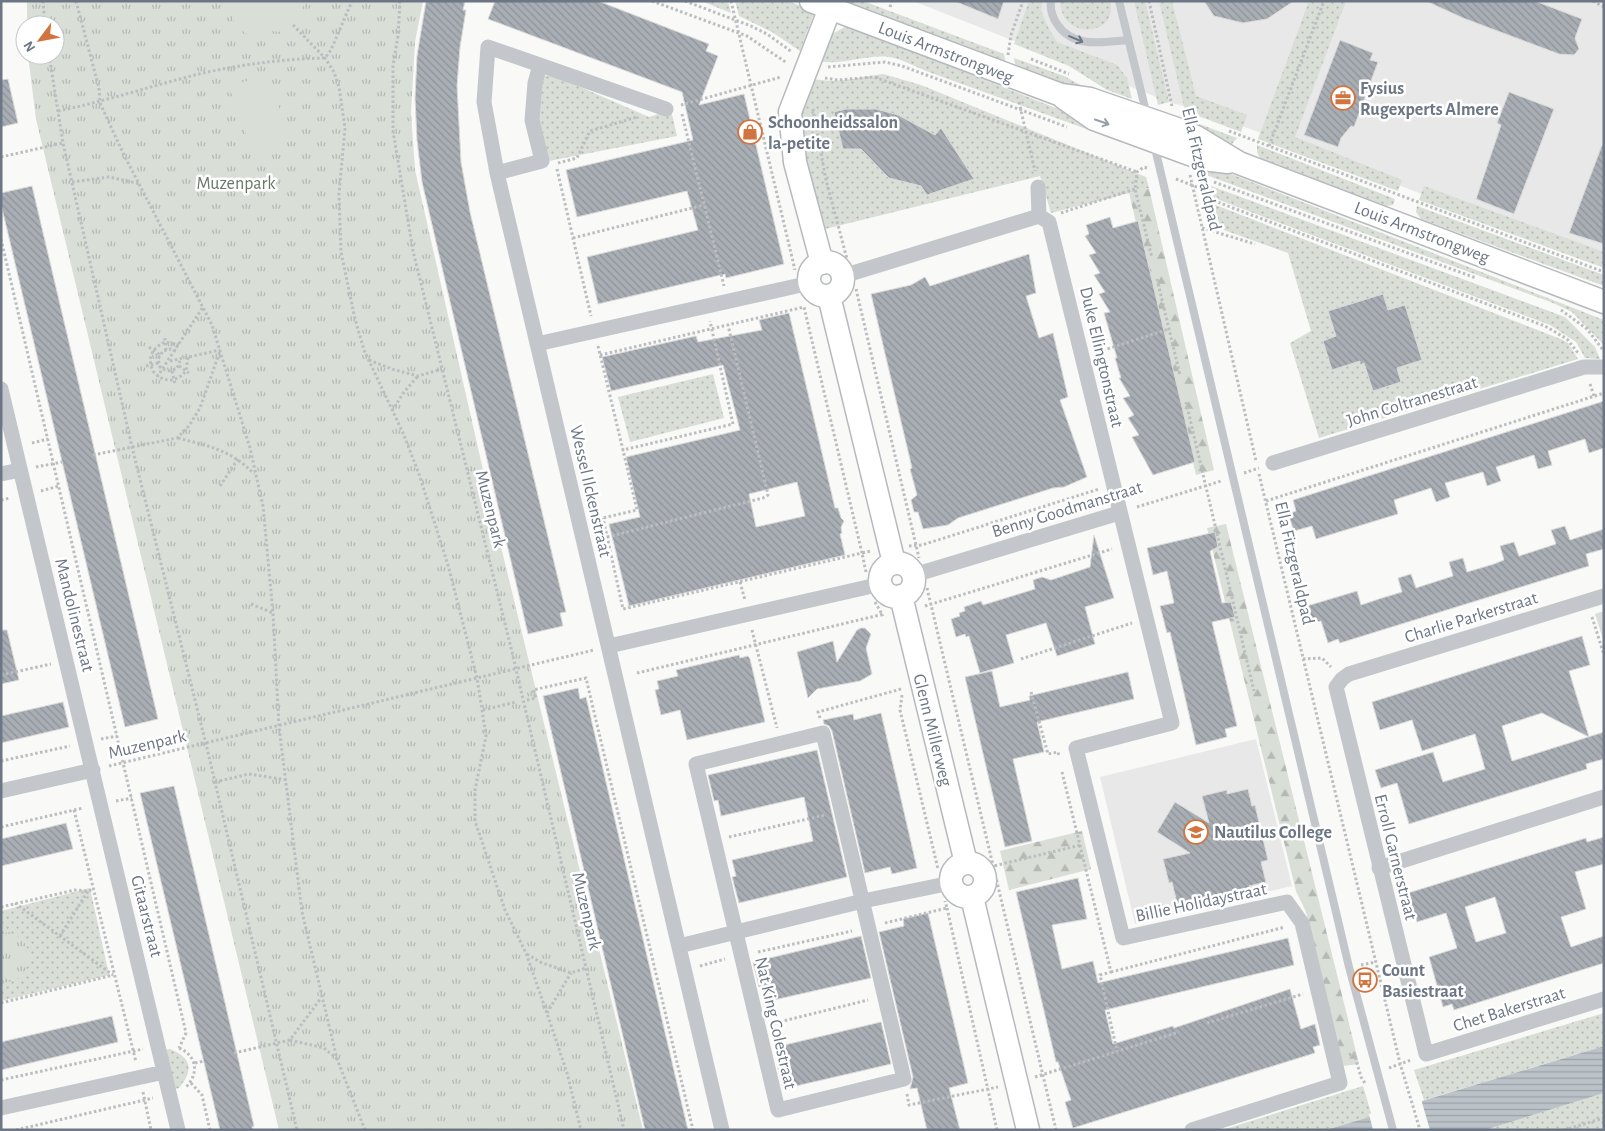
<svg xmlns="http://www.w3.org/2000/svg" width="1605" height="1131" font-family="'Alegreya Sans',sans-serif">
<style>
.built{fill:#e7e8e7}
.grass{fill:url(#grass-dots)}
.forest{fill:url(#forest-firs)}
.park{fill:url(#park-tufts)}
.pitch{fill:#d9ded7}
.water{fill:url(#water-rules)}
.pier{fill:#f9f9f7}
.building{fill:url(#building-back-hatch);stroke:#dbdbd9;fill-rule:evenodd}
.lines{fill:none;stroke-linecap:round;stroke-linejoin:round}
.secondary-casing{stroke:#b6b9be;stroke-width:25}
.path{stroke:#bbbdc0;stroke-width:3;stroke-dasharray:2.5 2.5;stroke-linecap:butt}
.lane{stroke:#c3c6ca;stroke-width:8}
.street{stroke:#c3c6ca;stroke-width:15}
.secondary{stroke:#fff;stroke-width:22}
.oneway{stroke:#6c7685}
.oneway2{stroke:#989faa}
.labels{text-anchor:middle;stroke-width:5;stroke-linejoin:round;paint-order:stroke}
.street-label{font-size:18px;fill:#6c7685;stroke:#fff}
.poi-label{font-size:18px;font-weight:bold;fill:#6c7685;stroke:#fff;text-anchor:start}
.park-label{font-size:18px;fill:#667866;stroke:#fff}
</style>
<defs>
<pattern id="grass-dots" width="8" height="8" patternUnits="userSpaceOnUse" patternTransform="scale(1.25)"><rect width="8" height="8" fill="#d9ded7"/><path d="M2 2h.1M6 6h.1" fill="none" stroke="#b4b9b4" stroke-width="1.8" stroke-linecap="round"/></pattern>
<pattern id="forest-firs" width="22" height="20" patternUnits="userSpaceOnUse" patternTransform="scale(1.25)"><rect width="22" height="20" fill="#d9ded7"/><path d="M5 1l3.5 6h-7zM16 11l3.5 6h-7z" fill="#b4b9b4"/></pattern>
<pattern id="park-tufts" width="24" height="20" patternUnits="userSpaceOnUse" patternTransform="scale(1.25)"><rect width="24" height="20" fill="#d9ded7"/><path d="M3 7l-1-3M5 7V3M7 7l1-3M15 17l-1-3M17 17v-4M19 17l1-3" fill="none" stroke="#b4b9b4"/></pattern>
<pattern id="water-rules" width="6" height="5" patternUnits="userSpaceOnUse" patternTransform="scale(1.25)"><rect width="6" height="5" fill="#bbc3c8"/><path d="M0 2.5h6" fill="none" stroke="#9ca3a8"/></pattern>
<pattern id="building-back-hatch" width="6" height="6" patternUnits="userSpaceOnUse" patternTransform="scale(1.25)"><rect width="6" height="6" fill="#a9aeb5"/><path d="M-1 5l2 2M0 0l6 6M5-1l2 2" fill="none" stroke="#8e9299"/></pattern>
</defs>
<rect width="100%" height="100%" fill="#f9f9f7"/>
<path class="built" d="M913,1H1604V263L1211,114L1169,102Z
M1256,739L1292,886L1135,924L1100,777Z"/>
<path class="grass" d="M701,1H728L731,13Z
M735,1H788L811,10L813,16L800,51L772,32L739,16Z
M850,1H863L1004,54L1006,66L852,5Z
M1029,1H1042L1041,10L1047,25L1057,42L1117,65L1127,78L1132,99L1107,90L1069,66L1014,44Z
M1060,1H1110C1119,37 1061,41 1060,1Z
M1134,1H1145L1169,102L1158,105Z
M1159,1H1172L1196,96L1247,115L1241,132L1185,111Z
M1309,1H1346L1295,137L1402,180L1398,191L1258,139Z
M845,27L853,28L1142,142L1144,150L926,71C914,66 902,59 889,57C866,54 842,66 819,61L830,35Z
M1014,58L1064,76L1097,94L1016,70Z
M883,74L921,85L1146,177L1149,188L1051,213L1040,176L821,230L797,124L814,79C839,84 859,77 883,74Z
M553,75L649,117L671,110L677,136L549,161L539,120L542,76Z
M1194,122L1237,138L1231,145L1194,131Z
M1257,145L1395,199L1393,205L1386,206L1261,160L1257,152Z
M1198,161L1604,320V345L1572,312L1553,303L1198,172Z
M1211,186L1565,317L1595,347L1600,359L1585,358L1576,342L1550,325L1214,198Z
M1424,186L1604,252V268L1419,200Z
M1213,204L1563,340L1568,343L1578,359L1319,438L1290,343L1311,331L1288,253L1221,229Z
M1417,206L1604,275V286L1421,219L1416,212Z
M713,374L724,418L630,442L618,397Z
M90,888L109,975L1,1001V911Z
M1604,1013V1046L1424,1100L1414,1070Z
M170,1049C193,1058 193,1071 179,1088L175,1089L164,1050Z
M1363,1086L1372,1116L1326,1130H1222Z
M1604,1093V1130H1485Z"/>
<path class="forest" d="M1149,188L1214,470L1196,475L1129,193Z
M1226,524L1359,1064L1343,1066L1306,912L1296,891L1207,528Z
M1082,831L1091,869L1009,890L1000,851Z"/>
<path class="park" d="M27,1H423L415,42L411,113L415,170L493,514L643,1130H279L36,119L28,55H55V25H27Z
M1604,611V642L1595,614Z
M9,932L23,940L30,954C26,974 22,980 2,983L1,934Z"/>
<path class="pitch" d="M228,1H306L290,31C283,33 278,31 271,31C266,31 264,34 259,35C240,39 229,16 228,1Z
M267,74L290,138L253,152L229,87Z"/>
<path class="water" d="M1604,1046V1093L1485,1130H1326Z"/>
<path class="pier" d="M1421,1099L1430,1130H1373L1369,1114Z"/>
<path class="building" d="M426,1H465L463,10H466L460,47L457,86L461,162L470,212L566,612L560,613L563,626L528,634L422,182L417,140L415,98L417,56Z
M495,1H598L709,44L706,51L718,56L699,105L744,94L784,264L726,278L725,274L598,304L587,257L698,230L687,191L577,217L566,170L693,140L682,92L488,19Z
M954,1H1004L998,19Z
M1204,1H1294L1267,19L1243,23L1214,16Z
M1426,1H1535L1582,19L1575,38L1579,49L1574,55L1559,54L1463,18Z
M1340,40L1373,53L1370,60L1378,62L1354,127L1351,126L1341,138L1338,147L1304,135Z
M8,79L18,123L1,127V80Z
M1509,92L1554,109L1514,214L1476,199L1501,125L1497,123Z
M846,109H876L898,115L935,135L941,128L974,179L927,195L921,186L889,178L861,149H843L834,112Z
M1602,145L1604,146V244L1569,233Z
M32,186L158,719L125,727L1,204V193Z
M1110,217L1113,228L1138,221L1195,462L1153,475L1132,437L1139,435L1128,418L1134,415L1123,398L1130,396L1119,378H1121L1115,358H1117L1104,313L1110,312L1099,294L1105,292L1094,275L1100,273L1089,255L1096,253L1085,236L1089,234L1086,225Z
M1029,254L1036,293L1026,296L1039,338L1053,333L1068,397L1060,400L1087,477L1064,487L1053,488L958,518L948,525L923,529L918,512H914L911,500L917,495L910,469L912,468L871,294L911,285L925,277L930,286Z
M1383,294L1388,310L1405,305L1422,360L1397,368L1401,382L1373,391L1364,363L1360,365V361L1332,370L1323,341L1336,336L1328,311Z
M789,313L835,508H838L841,518L844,521L841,527L842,533L840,534L845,555L629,606L609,524L640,517L626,457L740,430L723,365L611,391L602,357L696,336L698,342L762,330L759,320ZM797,482L805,516L756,527L749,494Z
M1604,401V448L1589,453L1585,439L1548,451L1552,465L1538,469L1534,455L1496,467L1501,481L1487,486L1483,472L1445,483L1450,497L1436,502L1431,488L1394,500L1398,514L1316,539L1312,526L1294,531L1288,514L1296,511L1293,500Z
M1565,526L1570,540L1604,529V549L1586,554L1589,566L1340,643L1338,639L1328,643L1321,621L1313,623L1307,606L1357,591L1361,605L1382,598L1402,592L1398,578L1411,574L1416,588L1453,576L1449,562L1463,558L1467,572L1494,564L1504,560L1500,546L1514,542L1519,556L1556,544L1551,530Z
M1215,532L1218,547L1210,551L1222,603L1231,602L1235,617L1212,622L1237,726L1225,729L1227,737L1196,745L1170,632L1167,633L1160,606L1174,603L1167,571L1153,575L1147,548Z
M1094,535L1114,598L1085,607L1095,644L1057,656L1046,623L1006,635L1014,663L980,673L969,636L966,637L965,634L956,637L951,619L960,616L959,613L965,611L964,607L981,601L983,605L1035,589L1033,580L1042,577L1051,580L1090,567Z
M861,628H865L871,634L866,648L872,674L860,681L817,689L808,698L797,652L833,641L837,662L857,630Z
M1,630H7L19,680L1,684Z
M1582,636L1590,665L1569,671L1589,737L1542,713L1502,726L1512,761L1604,732V759L1586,764L1587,769L1409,824L1397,783L1381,788L1375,770L1433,752L1443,782L1485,769L1475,734L1422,751L1412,720L1380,730L1372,702Z
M739,655L740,658L748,656L750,659L765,722L687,740L680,710L661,715L655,690L659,689L657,681L678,676L676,670Z
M992,671L1000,707L1030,700L1029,696L1128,672L1134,699L1037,722L1044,752L1013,759L1032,841L1005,847L965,677Z
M578,688L580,699L586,697L688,1130H645L543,696Z
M63,702L69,727L1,743V716Z
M881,713L917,868L892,874L890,867L865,873L832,731L829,726L824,724L823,720L853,714L854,720Z
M817,750L847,877L739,903L732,877L736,876L732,860L813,841L804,797L721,816L718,800L714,801L708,775Z
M174,786L254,1126L252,1127L253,1130H220L140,793Z
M1248,789L1252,806L1255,805L1268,860L1261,862L1266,882L1249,886L1250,889L1195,902L1194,899L1177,903L1172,882L1169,883L1163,859L1190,853L1157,832L1175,802L1209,823L1202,796L1227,790V794Z
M66,823L73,849L1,866V839Z
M1604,837V864L1575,872L1586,909L1561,917L1571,947L1604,936V963L1454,1010L1452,1004L1443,1007L1429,957L1457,948L1446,913L1417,922L1408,893L1586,838L1587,842ZM1495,897L1506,933L1476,942L1465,907Z
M1078,878L1087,919L1052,925L1062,969L1093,961L1098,983L1288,938L1294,965L1105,1010L1113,1044L1173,1026L1174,1028L1290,989L1301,1029L1315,1024L1320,1045L1313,1047L1315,1053L1073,1128L1065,1102L1071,1100L1058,1062H1056L1016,892Z
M928,913L968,1083L949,1088L960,1130H927L917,1088L910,1089L913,1077L879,932L904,926L903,919Z
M861,936L871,978L765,1002L762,987H759L753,962Z
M112,1016L118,1042L1,1070V1042Z
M881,1022L891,1064L783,1089L777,1064L780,1063L776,1047Z"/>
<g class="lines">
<g class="secondary-casing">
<path id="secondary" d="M811,1L1061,95L1090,99L1177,129L1196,137L1239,163L1604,302
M1064,98L1094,119L1203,159L1228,162
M809 279a17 17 0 1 1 34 0a17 17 0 1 1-34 0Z
M822,263L795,162L790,112L830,8
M829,296L894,563
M880 580a17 17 0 1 1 34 0a17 17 0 1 1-34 0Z
M901,596L966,863
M951 880a17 17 0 1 1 34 0a17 17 0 1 1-34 0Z
M972,897L1028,1130"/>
</g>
<path class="path" d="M43,1L45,25
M76,1L99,88L100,103L123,153L212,325L250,448L263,506L273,613L279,727L302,912L337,1059L365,1130
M400,1L398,36L393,66V131L413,251L511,648L624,1130
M652,1L747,36L787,63
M685,1L751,26L767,34L792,52
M731,1L795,270
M1149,1L1172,106
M1593,1L1604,7
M890,7L892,1
M293,25L325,58L334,72L339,87L345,128L339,194L341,252L355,319L364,350L403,433L419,474L448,565L477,678L486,736L475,790V821L505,910L526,953L550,1022L567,1073L581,1130
M49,55L63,143L132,447L206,744L297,1130
M1008,55L1011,35L1023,1
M1031,59L1069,74
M828,67L885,62L902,66L1067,127
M825,78L838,80L874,77L1137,172
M1019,102L1035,171
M681,105L781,77
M813,109L826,180L847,259
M58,111C107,101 154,85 203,73C244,64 284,59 325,58L331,50L352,1
M682,114L724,286
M1229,131L1604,272
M1269,146L1324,1
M1,157L63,143
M558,163L577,158L590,131L637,117
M1147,168L1144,167L1137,172L1135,189L1152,258
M557,169L591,316
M1190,175L1256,461
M1176,179L1207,191L1212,200L1545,326L1567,339L1578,353
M72,182L109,177L141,184
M1214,182L1476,278
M1061,213L1135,189
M1202,228L1255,244
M573,238L704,205
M1,239L186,1033L179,1048
M1157,279L1180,375
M856,289L919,558
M1561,310L1587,329L1603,350
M165,338L166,350
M179,345L165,342C152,348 147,358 153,371C163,383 176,383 186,371L188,357
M598,346L623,450L733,424L710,321
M149,347L160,355
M176,351L171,349L163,351L158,359L160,367C169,374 179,371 180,359
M1098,352L1169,329
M600,355L804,307L862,553L623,609L603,518
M369,360L392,369L418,376L442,369
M170,361L220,350
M146,366L158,363
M179,366L189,373
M172,371L175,384
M157,377L203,307
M1590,384L1594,396
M1186,402L1254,691
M392,411L404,392L418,376
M178,438C209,446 231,450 254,474
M32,443L48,439
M93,455L177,438L189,426L200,408L220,351
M36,467L62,462
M1244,473L1259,468
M1259,474L1400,1063L1420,1130
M220,486L238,459
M41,491L59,486
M1,500L10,498
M1266,501L1604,393
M1137,507L1221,481
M594,520L637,510L623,450
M607,537L763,498L768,495L728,325
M909,546L922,545L1099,489
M866,572L862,553L871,551
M740,582L745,600
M927,588L1056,1130
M875,602L883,616
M251,604L273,613
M925,606L1112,549
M1592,617L1604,655
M752,630L777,728
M1021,659L1132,623
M1303,659L1322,658L1331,667
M637,673L884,614
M1,675L51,664
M1031,692L1048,754L1058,752L1059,756
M902,695L900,710L938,869
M527,700L536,698L533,690L586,678L693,1130
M483,710L516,702
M820,718L818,712L901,689
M101,739L117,736
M1,761L70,746
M109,766L594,650
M1062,772L1111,972L1100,975L1117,1051
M215,782L249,774L287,780
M116,801L132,798
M74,810L136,1062
M1,827L83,808
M729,837L825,815
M985,868L1081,845
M15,903L113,975
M1,907L75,890L88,891L94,889
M947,908L997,1130
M885,923L947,908L945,901
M60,936L88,891
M758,952L852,931
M527,954L540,962L571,973L586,968
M1361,965L1376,962
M700,966L725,959
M1111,972L1285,927
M1,1003L113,975
M547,1013L571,973
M775,1023L868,1000
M1207,1023L1303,994
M290,1040L324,1048L337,1059
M179,1048C198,1056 199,1075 185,1088
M234,1053L290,1040L321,998
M1349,1055L1354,1053L1361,1077L1366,1085
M195,1063L204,1061
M1389,1068L1411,1060
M1035,1077L1179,1032
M1,1080L143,1049
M191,1083L202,1095L210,1130
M143,1092L151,1130
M907,1094L909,1105L998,1087
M16,1130L153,1098
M1564,1130L1604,1118"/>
<path class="lane" d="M1051,1C1050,9 1053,18 1057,24C1074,49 1102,42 1128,40
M1119,1L1147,116
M1154,144L1349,967L1393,1130"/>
<path class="street" d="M540,65L666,109
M497,173L542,161L532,120L535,83L540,65L488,47L484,102L497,173L722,1130
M1039,216L1049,222L1172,723L1076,748L1123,938L1287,902L1302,923L1340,1083L1192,1130
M843,276L1039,216L1038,187
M537,344L810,283
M1,389L178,1130
M1273,463L1584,367H1604
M1,474L20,470
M914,575L1119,513
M1604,596L1349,674L1342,679L1336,687L1426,1054L1604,999
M609,646L881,584
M823,733L904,1079L778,1110L696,764Z
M1,791L93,770
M1379,868L1604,797
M679,946L863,901L951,883
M1,1108L164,1072"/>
<use href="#secondary" class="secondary"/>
</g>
<defs><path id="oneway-shaft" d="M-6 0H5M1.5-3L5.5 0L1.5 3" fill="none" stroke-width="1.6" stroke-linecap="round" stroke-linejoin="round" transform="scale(1.25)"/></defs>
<use class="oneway" href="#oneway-shaft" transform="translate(1076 39) rotate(23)"/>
<use class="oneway2" href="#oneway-shaft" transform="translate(1102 122) rotate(19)"/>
<defs>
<g id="office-ring" transform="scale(1.25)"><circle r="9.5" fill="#fff" stroke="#d1743f" stroke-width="1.5"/><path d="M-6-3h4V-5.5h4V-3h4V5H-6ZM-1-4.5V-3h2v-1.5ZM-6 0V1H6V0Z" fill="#d1743f"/></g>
<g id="shop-ring" transform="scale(1.25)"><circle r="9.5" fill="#fff" stroke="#d1743f" stroke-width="1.5"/><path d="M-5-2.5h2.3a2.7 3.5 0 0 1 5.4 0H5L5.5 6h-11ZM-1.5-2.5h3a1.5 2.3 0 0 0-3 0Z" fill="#d1743f"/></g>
<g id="school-ring" transform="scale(1.25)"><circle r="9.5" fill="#fff" stroke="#d1743f" stroke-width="1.5"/><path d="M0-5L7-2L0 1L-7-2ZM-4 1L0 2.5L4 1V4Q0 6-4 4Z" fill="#d1743f"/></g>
<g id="bus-ring" transform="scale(1.25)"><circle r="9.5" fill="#fff" stroke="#d1743f" stroke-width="1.5"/><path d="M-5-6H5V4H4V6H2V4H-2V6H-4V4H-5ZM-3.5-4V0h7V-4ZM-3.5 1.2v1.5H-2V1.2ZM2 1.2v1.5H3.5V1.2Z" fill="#d1743f"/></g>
</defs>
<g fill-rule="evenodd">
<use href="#office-ring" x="1343" y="98"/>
<use href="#shop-ring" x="750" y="132"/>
<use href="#school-ring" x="1196" y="832"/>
<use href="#bus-ring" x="1365" y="980"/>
</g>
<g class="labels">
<g class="street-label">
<text transform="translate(946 52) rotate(21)" y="6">Louis Armstrongweg</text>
<text transform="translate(1202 169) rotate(77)" y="6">Ella Fitzgeraldpad</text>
<text transform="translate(1422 232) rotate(21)" y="6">Louis Armstrongweg</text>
<text transform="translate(1102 357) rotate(77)" y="6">Duke Ellingtonstraat</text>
<text transform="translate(1412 401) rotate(-17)" y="6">John Coltranestraat</text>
<text transform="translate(591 491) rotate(77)" y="6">Wessel Ilckenstraat</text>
<text transform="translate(491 509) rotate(76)" y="6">Muzenpark</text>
<text transform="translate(1067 509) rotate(-17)" y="6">Benny Goodmanstraat</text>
<text transform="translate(1295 563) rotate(77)" y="6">Ella Fitzgeraldpad</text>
<text transform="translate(75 615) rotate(76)" y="6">Mandolinestraat</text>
<text transform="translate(1471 617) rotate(-17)" y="6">Charlie Parkerstraat</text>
<text transform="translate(933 730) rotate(76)" y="6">Glenn Millerweg</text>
<text transform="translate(147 744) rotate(-13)" y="6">Muzenpark</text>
<text transform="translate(1396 857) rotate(76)" y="6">Erroll Garnerstraat</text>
<text transform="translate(1201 902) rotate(-12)" y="6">Billie Holidaystraat</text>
<text transform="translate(587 911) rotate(77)" y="6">Muzenpark</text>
<text transform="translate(147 916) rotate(76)" y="6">Gitaarstraat</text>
<text transform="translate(1509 1009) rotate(-17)" y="6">Chet Bakerstraat</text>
<text transform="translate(776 1023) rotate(77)" y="6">Nat King Colestraat</text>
</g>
<g class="poi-label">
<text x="1360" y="94">Fysius<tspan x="1360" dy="21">Rugexperts Almere</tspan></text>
<text x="768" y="128">Schoonheidssalon<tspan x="768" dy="21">la-petite</tspan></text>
<text x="1214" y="838">Nautilus College</text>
<text x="1382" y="976">Count<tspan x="1382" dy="21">Basiestraat</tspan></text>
</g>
<g class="park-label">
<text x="236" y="189">Muzenpark</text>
</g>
</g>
<rect width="1605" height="1131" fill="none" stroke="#6c7685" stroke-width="5"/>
<g transform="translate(40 40) rotate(238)"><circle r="24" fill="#ffffff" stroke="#c4c8ce"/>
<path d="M0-4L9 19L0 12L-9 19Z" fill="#d1743f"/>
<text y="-8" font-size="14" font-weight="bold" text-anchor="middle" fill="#6c7685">N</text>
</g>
</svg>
